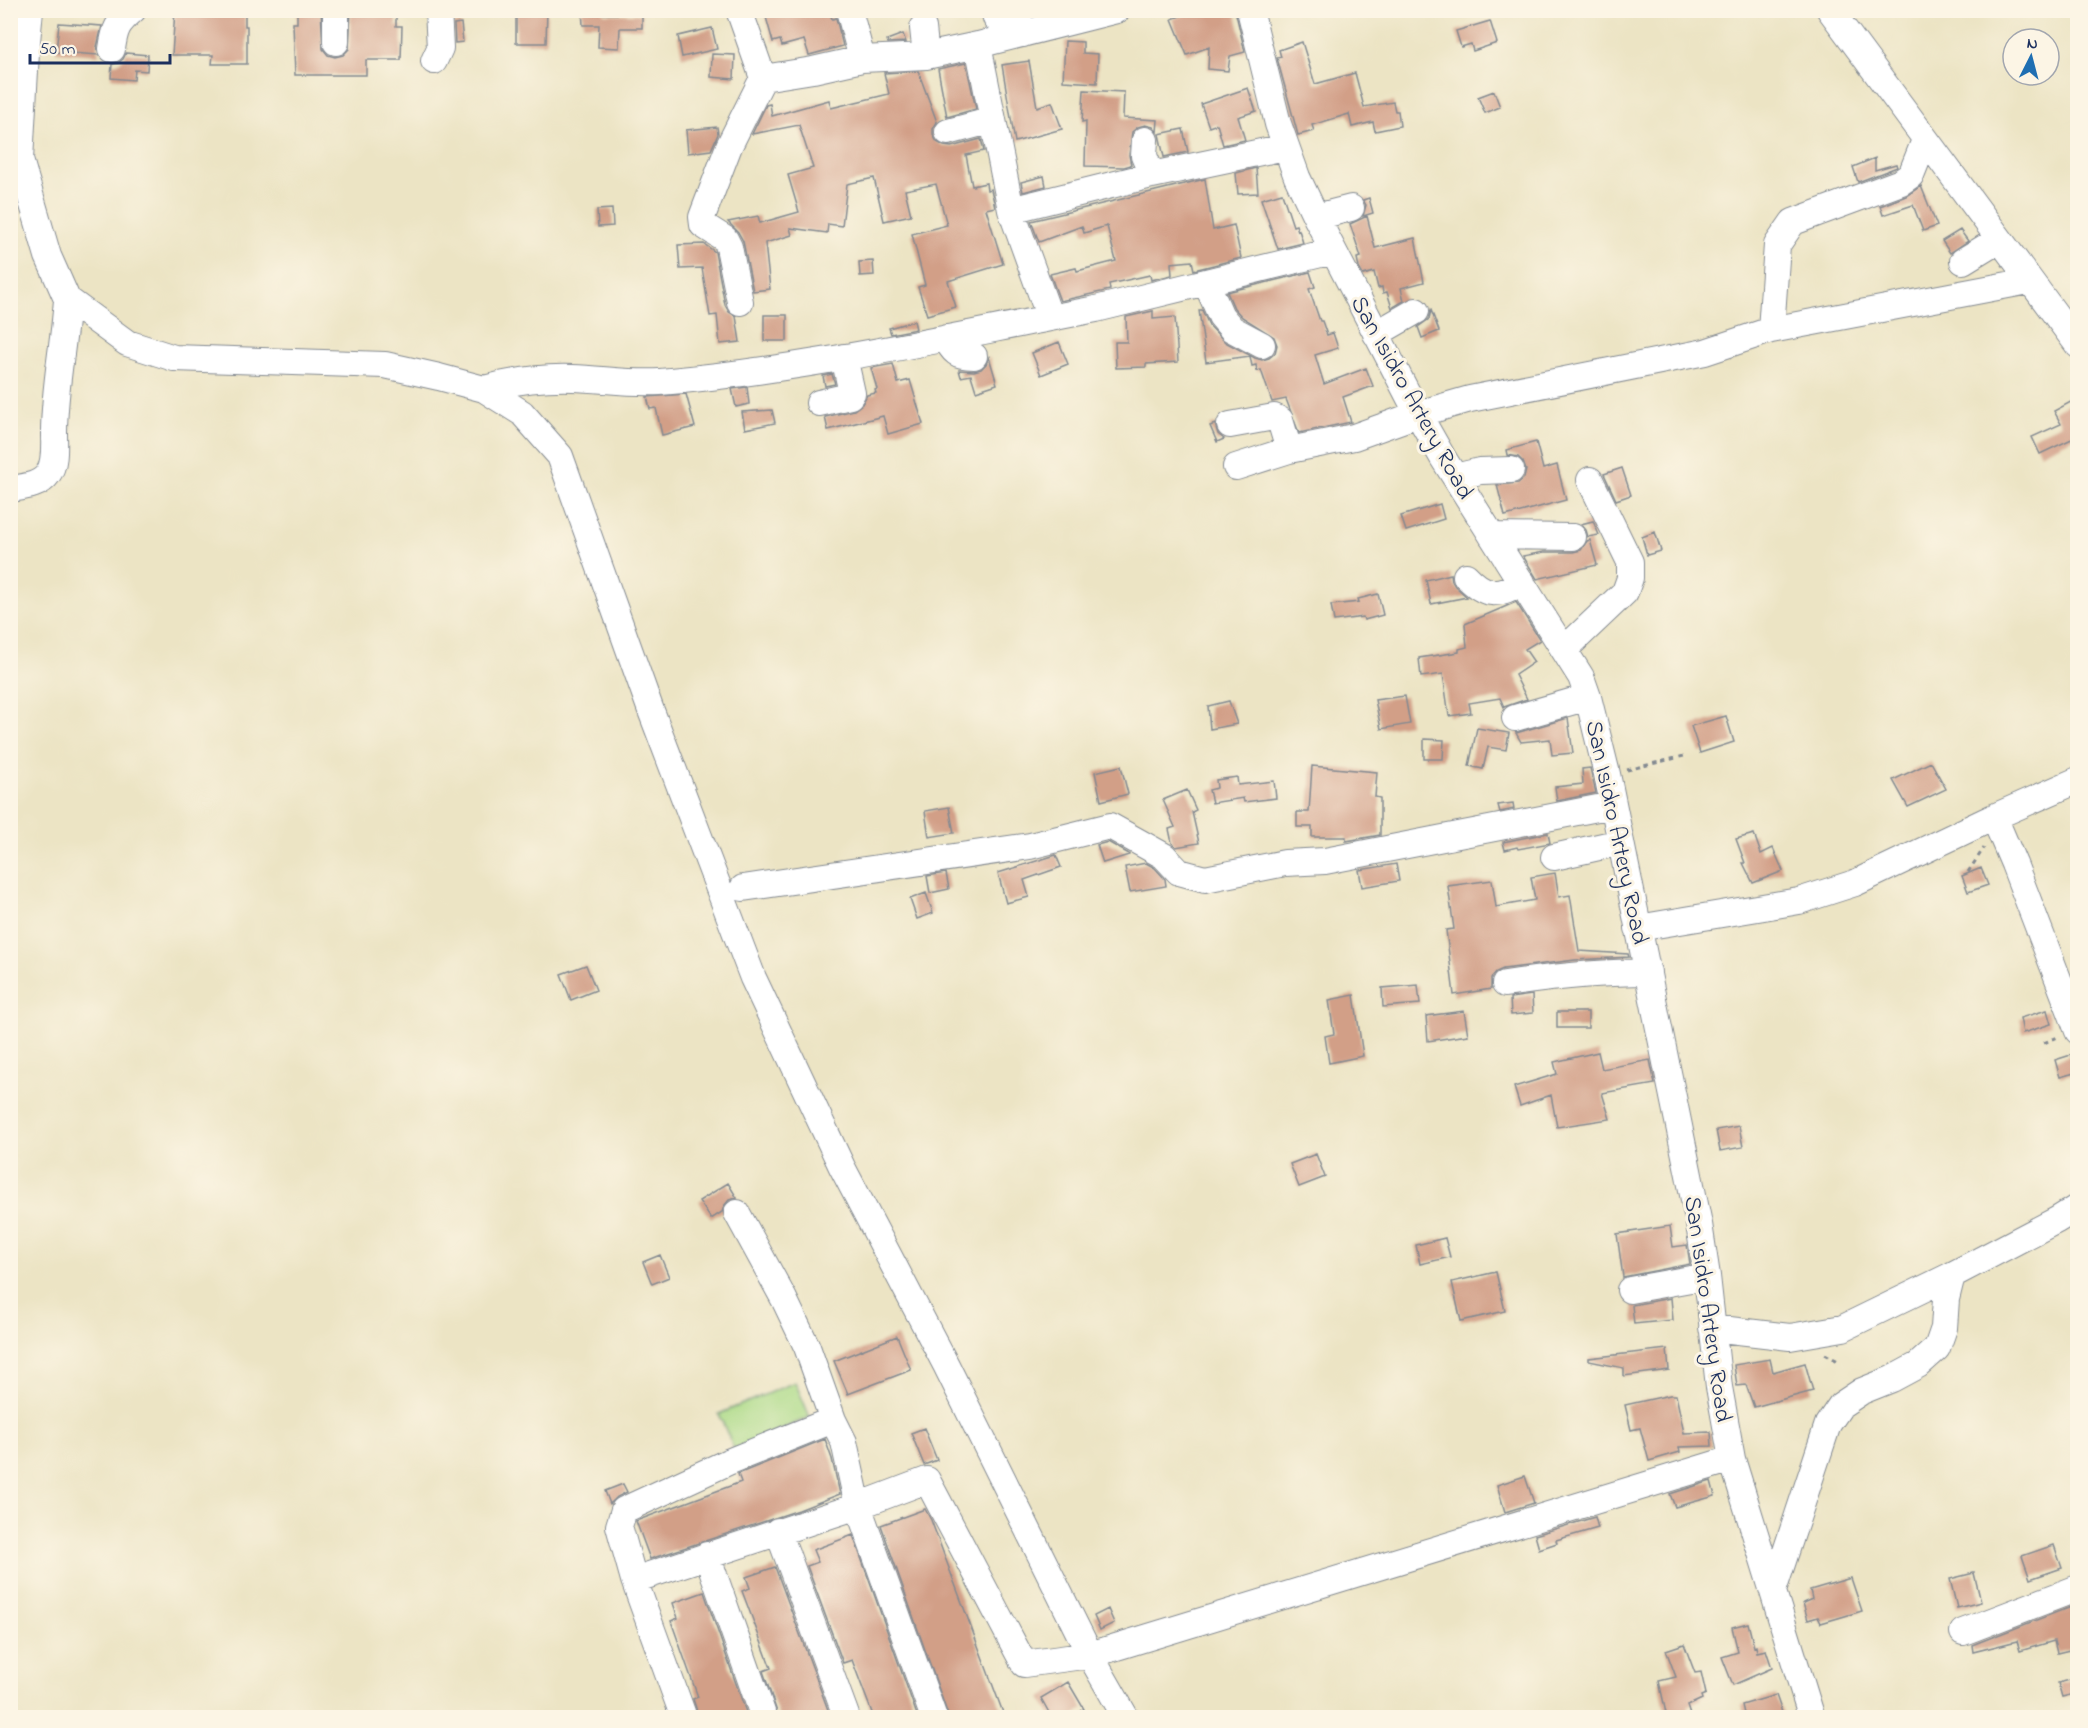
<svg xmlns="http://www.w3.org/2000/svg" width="2088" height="1728" font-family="'Indie Flower',sans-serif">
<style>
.green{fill:#acda87;stroke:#648472;stroke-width:1.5}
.building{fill:#d29f87}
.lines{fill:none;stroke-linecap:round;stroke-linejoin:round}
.minor-casing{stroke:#848a91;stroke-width:28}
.path{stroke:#848a91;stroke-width:3;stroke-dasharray:4.5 4.5;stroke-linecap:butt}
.minor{stroke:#fff;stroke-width:26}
.labels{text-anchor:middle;stroke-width:6;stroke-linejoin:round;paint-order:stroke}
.street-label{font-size:24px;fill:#1b2f5e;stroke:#fcf5e5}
</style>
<rect width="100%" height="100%" fill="#fcf5e5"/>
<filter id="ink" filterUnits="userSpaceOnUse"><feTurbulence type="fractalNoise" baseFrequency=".0167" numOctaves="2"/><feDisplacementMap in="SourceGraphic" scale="12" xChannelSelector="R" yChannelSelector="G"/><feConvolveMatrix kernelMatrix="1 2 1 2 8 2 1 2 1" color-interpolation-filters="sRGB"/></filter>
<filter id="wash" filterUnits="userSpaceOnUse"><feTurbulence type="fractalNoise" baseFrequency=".008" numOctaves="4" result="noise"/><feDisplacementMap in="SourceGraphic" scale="24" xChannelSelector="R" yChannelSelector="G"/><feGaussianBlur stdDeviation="1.35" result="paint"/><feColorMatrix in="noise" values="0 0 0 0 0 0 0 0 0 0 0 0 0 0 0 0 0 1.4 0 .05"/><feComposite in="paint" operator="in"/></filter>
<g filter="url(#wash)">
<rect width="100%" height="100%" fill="#ece4c4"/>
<path class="green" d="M795,1382L810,1417L734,1449L719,1414Z"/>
<g id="blocks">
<path class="building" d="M175,10H245V26H247V64H212L213,55H172Z
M297,10H321L323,49L328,55L335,57L343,55L349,49L351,10H396V26H402L401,60H366V75H295L293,23H297Z
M516,10H547L546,43H516Z
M582,10H603L604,14H642V28H620L619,48L598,47L599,25H583Z
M764,10H829L832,19L836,18L843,46L809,55L804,40L782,46L780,40L773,42Z
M1196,10H1235L1245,52L1230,56L1228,71L1208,69L1209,47L1187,55L1172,19Z
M1490,21L1497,43L1473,51L1471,44L1461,47L1456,31Z
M59,23L102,26L97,47L99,55L56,52Z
M461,23L463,42L455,43L454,24Z
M712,28L717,49L682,57L678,36Z
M903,34L906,42L888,43L887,40Z
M1065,41L1083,42V53L1098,54L1097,83L1063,81Z
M1302,42L1315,84L1355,73L1364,107L1393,102L1395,111H1398L1400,126L1375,131L1373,122L1352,127L1349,114L1312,125L1314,131L1298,135L1277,58L1281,57L1279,50Z
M126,53L148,55L147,71L135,70L134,80L111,78L112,64L118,63L123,59Z
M712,54L735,55L734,79L711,77Z
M1029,61L1037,107L1052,102L1062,129L1015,142L1002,65Z
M966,63L976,109L947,117L938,69Z
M918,71L937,122L933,129V135L937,142L944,146L951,147L981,139L984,151L966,155L972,186L986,183L987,190L991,189L995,207L986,209L1003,264L948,281L956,307L927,315L918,287L925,285L912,234L947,225L936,184L905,190L911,215L884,221L874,178L847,184L842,226L828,224L827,233L790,228L792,235L765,243L770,289L753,291L743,241L738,232L728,222L758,216L760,223L799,212L788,175L813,168L799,125L752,134L766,105L770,104L772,116L829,100L831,108L889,94L884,73Z
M1248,88L1256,111L1238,117L1245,140L1223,145L1217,124L1209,127L1201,104Z
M1084,90L1124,92L1123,118L1158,120L1157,132L1153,127L1145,125L1138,127L1132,132L1129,155L1131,165L1124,167L1085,166L1086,121L1082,122Z
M1494,91L1500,107L1485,113L1478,97Z
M717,127L718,134L711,150L688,153L686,130Z
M1183,129L1188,152L1164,157L1159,134Z
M1875,158V170L1896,164L1897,167L1858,182L1853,167Z
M1256,168L1258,193L1238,194L1236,173Z
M1044,176L1046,186L1023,192L1021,182Z
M1205,179L1213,230L1234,225L1241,258L1194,270L1192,261L1171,263L1172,275L1151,280L1150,275L1109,284L1110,290L1060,301L1050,274L1076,268L1077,271L1116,261L1107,226L1084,233L1082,226L1039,242L1031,221Z
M1921,186L1937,226L1923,231L1913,205L1883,215L1880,206L1906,196Z
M1282,193L1293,226L1296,225L1298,231L1299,230L1303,243L1278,249L1261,199Z
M1369,198L1373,213L1363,216L1366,205L1363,200Z
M612,209L613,226L598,227L597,210Z
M1367,216L1375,248L1415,238L1424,282L1401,288L1404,301L1392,308L1387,292L1383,293L1382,287L1378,288L1374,272L1363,275L1359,268L1357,258L1361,257L1350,224Z
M1960,230L1968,241L1950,253L1942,241Z
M704,244L715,252L725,305L729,312L736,316L740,342L720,344L717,315L710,316L702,268L680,269L678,245Z
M873,261L874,275L860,276L859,262Z
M1310,272L1315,287L1309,289L1320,321H1322L1327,335L1333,333L1338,348L1315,355L1324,384L1366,368L1373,386L1343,397L1351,422L1299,433L1286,399L1272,402L1261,370L1257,371L1256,365L1252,366L1250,356L1206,362L1199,310H1202L1209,325L1225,342L1255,358L1262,360L1269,358L1275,353L1277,345L1274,337L1242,317L1234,308L1227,292Z
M1431,310L1439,331L1422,338L1418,327L1429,319Z
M1153,311V319L1175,317L1178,362L1146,364V367L1116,368L1115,342H1127L1126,317Z
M764,315H787V341H764Z
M914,321L916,329L891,334L889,328Z
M1059,342L1068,364L1041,375L1032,353Z
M989,357L997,384L976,391L971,375L961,377L959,370L974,371L981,369L986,364Z
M893,364L898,383L910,380L923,424L888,434L883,416L828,430L825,417L854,410L862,404L867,395L876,393L875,390L877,389L871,368Z
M832,374L835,384L825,386L823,376Z
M747,387L749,404L736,407L732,389Z
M686,394L695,427L662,435L656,408L650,409L647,397Z
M2078,398V436L2040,454L2032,437L2061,424L2054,411Z
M772,410L775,423L745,429L742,412Z
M1215,424L1218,434L1224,439L1217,442L1210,426Z
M1536,442L1543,469L1557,465L1566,500L1505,516L1497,485L1518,483L1524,478L1526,470L1523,462L1518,457L1508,455L1507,450Z
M1622,468L1631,495L1616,500L1604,474Z
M1440,504L1444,519L1406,531L1401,516Z
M1593,521L1599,535L1588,537L1586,530L1581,524Z
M1655,532L1661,551L1647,555L1642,537Z
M1590,540L1597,565L1537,579L1523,556L1544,552H1573L1581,550L1587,541Z
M1451,574L1452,581L1455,586L1467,597L1431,604L1426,580Z
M1378,594L1383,615L1364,620L1363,617L1334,621L1331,605L1359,602L1358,599Z
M1516,602L1540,640L1525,649L1534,662L1515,675L1527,699L1504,707L1500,698L1469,703L1471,713L1449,716L1443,674L1421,677L1419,658L1459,652V649L1467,647L1465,624Z
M1405,696L1410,724L1381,729L1375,700Z
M1229,701L1237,724L1210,729L1208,706Z
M1726,716L1734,742L1700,753L1691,726Z
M1568,718L1573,753L1552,755L1550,739L1521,742L1516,733Z
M1477,728L1509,733L1506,750L1488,747L1483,769L1469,766Z
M1424,739L1444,740L1443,759H1424Z
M1931,762L1946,789L1908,807L1893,780Z
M1121,766L1128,794L1101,801L1095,772Z
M1312,766L1377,772L1375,797L1380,798V835L1346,841V837H1312V827H1297V812H1309Z
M1590,768L1596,793L1557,801L1555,787L1583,784L1582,769Z
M1237,777L1238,785L1274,781L1276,798L1244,802L1243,798L1212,803L1209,790L1217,788L1216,780Z
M1187,790L1196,810L1192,812L1199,843L1176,847L1172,843L1169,829L1175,827L1163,800Z
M1513,803L1514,809L1500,812L1498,805Z
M949,807L954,833L929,837L925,811Z
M1548,833L1550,843L1518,849L1517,847L1505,850L1503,842Z
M1754,834L1761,854L1773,848L1783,871L1753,883L1743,863H1745L1736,839Z
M1108,842L1129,854V855L1103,863L1097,845Z
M1056,855L1061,867L1024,880L1029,897L1006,903L998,873Z
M1146,863L1155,868L1165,879L1166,886L1130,892L1125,867Z
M1396,864L1399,881L1362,887L1359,870Z
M1981,868L1988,885L1968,892L1962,876Z
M946,873L949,889L930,893L927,876Z
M1555,873L1559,897L1570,895L1579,951L1628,954L1629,957L1575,960L1503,969L1496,972L1491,978V989L1454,995L1446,930L1454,929L1448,886L1492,880L1496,907L1535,900L1531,877Z
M926,893L933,913L917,919L910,899Z
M586,965L596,990L571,1000L561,974Z
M1418,985L1420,1004L1383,1007L1382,988Z
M1354,995L1363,1056L1329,1063L1325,1036L1334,1034L1329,1000Z
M1532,995L1533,1013L1511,1015L1510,998Z
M2047,1010L2051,1024L2023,1033L2020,1018Z
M1464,1011L1468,1035L1428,1041L1426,1016Z
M1557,1012H1588V1028H1557Z
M1598,1052L1602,1069L1650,1060L1655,1084L1602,1093L1610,1119L1557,1127L1551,1095L1520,1106L1514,1087L1557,1074L1554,1062Z
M2074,1054L2078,1072L2060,1077L2055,1060Z
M1739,1126L1743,1147L1720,1151L1716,1130Z
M1316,1154L1325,1177L1299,1187L1290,1164Z
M728,1183L737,1198L729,1200L724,1206L722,1212L711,1219L699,1201Z
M1670,1226L1673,1247L1687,1245L1690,1264L1623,1277L1617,1234Z
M1445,1238L1450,1257L1420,1264L1416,1245Z
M660,1255L669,1277L652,1284L643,1262Z
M1496,1272L1505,1311L1461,1321L1452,1282Z
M1671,1298L1673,1320L1634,1324L1632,1305Z
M897,1336L911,1370L848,1394L834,1361Z
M1667,1349L1669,1370L1624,1376V1368L1589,1361V1358Z
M1770,1359L1773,1372L1805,1363L1813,1391L1754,1407L1746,1385L1737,1386L1734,1365Z
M1670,1395H1676L1684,1433L1711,1432L1712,1446L1679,1447L1680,1452L1649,1461L1640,1428L1631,1430L1625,1405Z
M924,1428L937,1460L924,1465L911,1433Z
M825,1439L832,1459L840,1494L799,1510L650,1559L636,1521L741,1482L738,1474Z
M1525,1476L1534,1503L1505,1512L1497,1485Z
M1711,1481L1715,1496L1675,1507L1670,1494Z
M623,1484L627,1492L617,1497L610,1504L605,1491Z
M925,1509L931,1520L1005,1718H949L881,1525Z
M1595,1517L1598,1528L1556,1540L1557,1543L1539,1549L1535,1535Z
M853,1535L918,1718H874L852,1660L843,1663L807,1566L818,1562L813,1550Z
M2054,1545L2062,1568L2030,1579L2022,1556Z
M775,1567L831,1718H779L763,1671L771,1668L742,1591L750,1588L746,1577Z
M1974,1573L1981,1602L1957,1608L1950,1579Z
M1851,1578L1862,1611L1821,1623L1818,1617L1808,1620L1803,1603L1812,1599L1810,1590Z
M704,1592L748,1718H700L698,1714L693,1699L698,1697L671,1621L678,1618L673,1603Z
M2078,1604V1619L2073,1620L2078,1636V1648L2057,1653L2054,1641L2020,1651L2017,1641L1973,1652L1972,1645Z
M1108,1609L1114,1623L1100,1630L1094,1616Z
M1748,1623L1754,1647L1756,1646L1757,1652L1766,1650L1772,1668L1733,1685L1722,1657L1738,1652L1732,1627Z
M1684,1644L1695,1673L1701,1672L1706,1694L1701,1696L1702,1699L1687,1706L1691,1718H1667L1659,1681L1676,1677L1666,1650Z
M2078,1678V1693L2062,1697L2058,1683Z
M1068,1682L1084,1709L1070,1718H1052L1041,1698Z
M1776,1695L1784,1718H1745L1742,1705Z"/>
</g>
</g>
<g filter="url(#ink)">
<use href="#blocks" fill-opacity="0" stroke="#848a91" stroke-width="1.5"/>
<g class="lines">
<g class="minor-casing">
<path id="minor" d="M739,10L763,78L813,70L862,59L926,56L978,45L1117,10
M849,10L862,59
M994,10L996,18C1004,21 1011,16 1019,20L1023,34
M1250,10L1278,124L1297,177L1316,217L1418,414L1443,458L1564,650L1581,677L1588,697L1607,774L1699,1224L1707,1276L1719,1387L1732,1459L1812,1718
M1830,10L2078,345
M923,28L926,56
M336,42V10
M978,45L1011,210L1050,318L1096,309L1333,251
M112,49C115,28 117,24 133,10
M434,61L440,48L438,10
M948,132L993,120
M1145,140L1144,156L1152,175
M10,153L20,160L48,256L67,299L127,343L174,358L385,365L439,377L484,389L522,413L560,456L650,708L753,978L842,1167L946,1365L1090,1655L1126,1718
M20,160L26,52L30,10
M1011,210L1152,175L1285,147
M1316,217L1351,208
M1963,261L1999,239
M1206,282L1221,316L1232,329L1262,345
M740,302L729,247L725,239L703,225L702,217L729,146L763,78
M1771,330L2029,281
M1376,334L1416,311
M946,338C954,353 956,356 974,356
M484,389C513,381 543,377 573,378C602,379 632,384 660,382C791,371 921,343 1050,318
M819,403L850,396L852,393L844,357
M1230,425L1274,417L1280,420L1289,450
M1236,467L1289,450L1354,437L1418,414L1470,399L1705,352L1771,330L1777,245L1793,222L1901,182L1911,175L1925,140
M1455,477L1480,471L1511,470
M10,489C23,487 40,486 48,474C56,463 54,445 54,433C54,388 64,344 67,299
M1492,536L1573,537
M1466,576C1486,597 1497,596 1522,582
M1564,650L1625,592L1630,578V562L1590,480
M1515,718L1588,697
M1994,817L2014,864L2078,1031
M1554,857L1621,842
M743,888L1030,846L1110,826L1164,856L1179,872L1205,879L1285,863L1325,861L1613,805
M1638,928L1799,901L1855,883L1994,817L2078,780
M1505,984C1553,977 1600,972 1648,972
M737,1213L784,1299L807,1347L833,1420
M1630,1290L1707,1276
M1712,1328L1790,1337L1843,1328L1952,1275L2057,1220L2078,1207
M778,1531L847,1718
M707,1555L764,1718
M634,1580L858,1506L927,1480L1024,1664L1090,1655L1732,1459
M1773,1591L1828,1424L1841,1405L1862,1391L1892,1379L1918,1365L1937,1348L1944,1328L1946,1299L1952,1275
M1963,1632L2078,1588
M684,1718L634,1580L619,1526L624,1510L728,1462L833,1420L844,1442L858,1506L934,1718"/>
</g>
<path class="path" d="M1627,770L1684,756
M1968,872L1984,848
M2044,1043L2058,1037
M1825,1354L1838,1361"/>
<use href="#minor" class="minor"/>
</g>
</g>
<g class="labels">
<g class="street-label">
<text transform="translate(1413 397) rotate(61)" y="8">San Isidro Artery Road</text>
<text transform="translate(1618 832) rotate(78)" y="8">San Isidro Artery Road</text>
<text transform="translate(1709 1309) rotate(82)" y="8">San Isidro Artery Road</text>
</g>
</g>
<rect width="2088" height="1728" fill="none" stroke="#fcf5e5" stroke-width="36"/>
<g transform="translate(2031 57) rotate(6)"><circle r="28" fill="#fcf5e5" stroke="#a2a6af" stroke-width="1.5"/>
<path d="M0-4.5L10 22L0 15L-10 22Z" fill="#1f6fb2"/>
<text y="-9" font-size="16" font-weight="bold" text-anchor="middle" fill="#1b2f5e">N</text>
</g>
<path d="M30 54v9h140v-9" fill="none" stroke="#1b2f5e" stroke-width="3"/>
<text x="39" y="54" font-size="18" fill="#1b2f5e" stroke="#fcf5e5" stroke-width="4.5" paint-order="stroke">50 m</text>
</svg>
